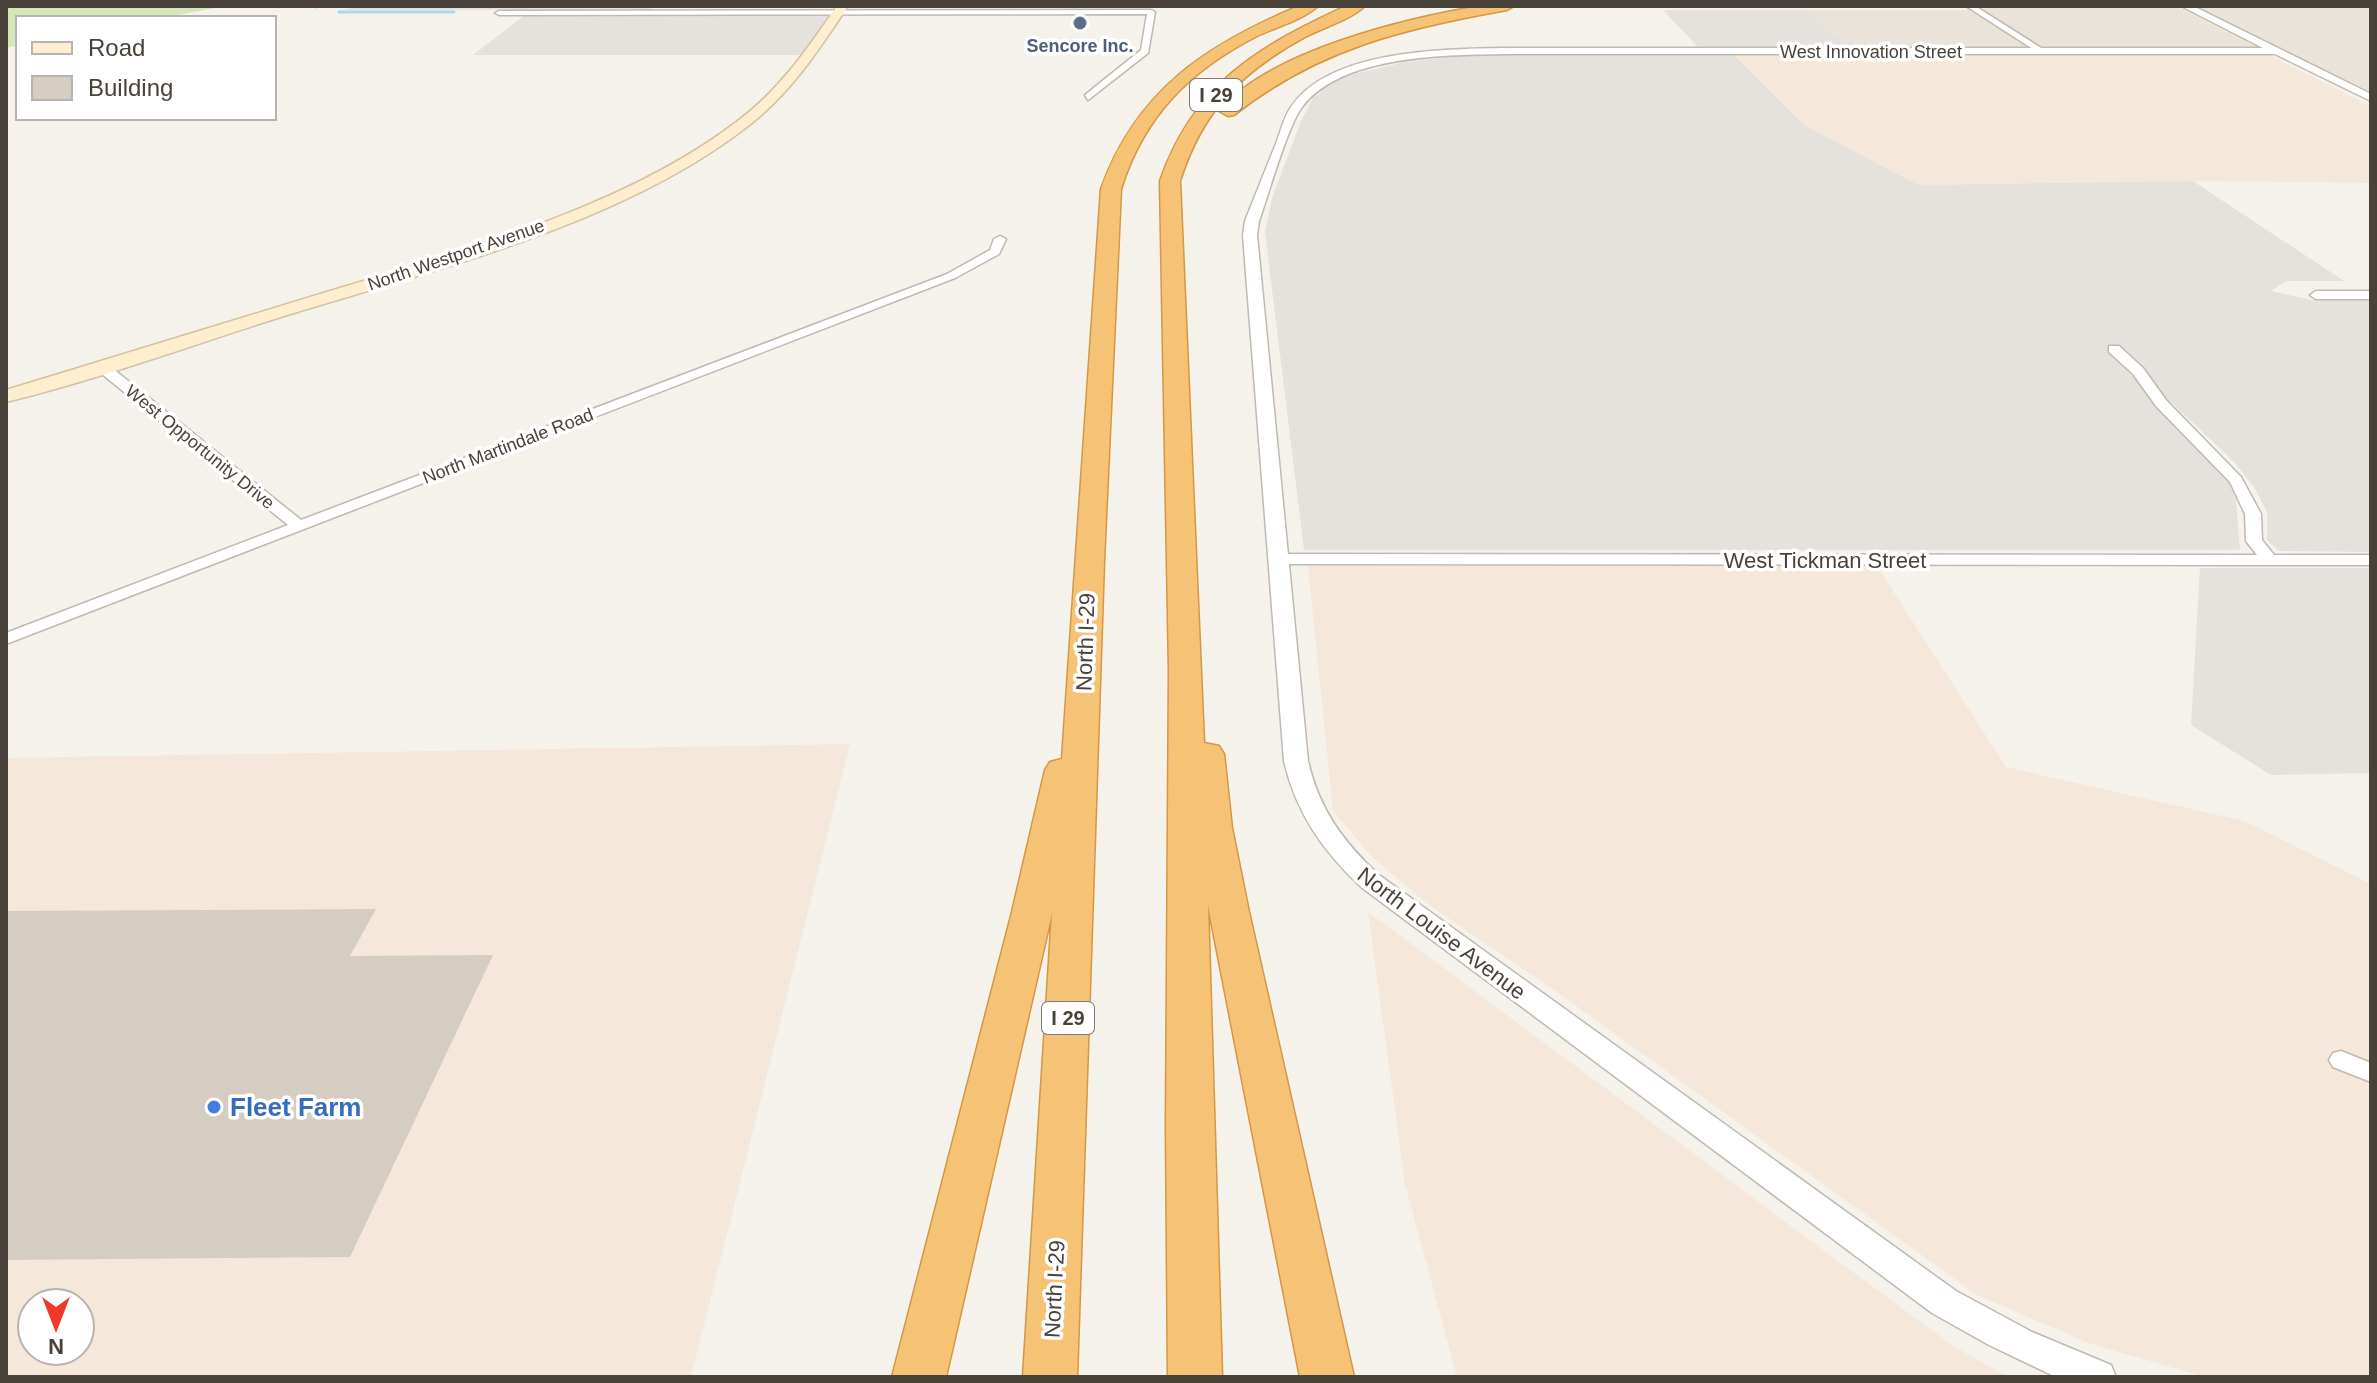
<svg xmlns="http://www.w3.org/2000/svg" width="2377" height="1383" font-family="Helvetica,sans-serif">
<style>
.residential{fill:#e9e3da}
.commercial{fill:#f5e7d9;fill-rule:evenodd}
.industrial{fill:#e5e1dd}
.green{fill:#d5e7b8}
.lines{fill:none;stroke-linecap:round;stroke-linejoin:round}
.stream{stroke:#add7ed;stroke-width:3}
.building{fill:#d6cdc2}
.minor-casing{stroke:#c0b9af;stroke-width:3}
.tertiary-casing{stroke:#c0b9af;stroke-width:3}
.secondary-casing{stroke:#d2c19e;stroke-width:3}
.motorway-casing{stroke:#d69745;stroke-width:3}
.minor{fill:#fff;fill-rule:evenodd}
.tertiary{fill:#fff;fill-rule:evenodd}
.secondary{fill:#fceecf;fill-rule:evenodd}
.motorway{fill:#f6c376;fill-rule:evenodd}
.service-dot{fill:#5c6f8a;stroke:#fff;stroke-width:3}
.shop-dot{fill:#3f7fe0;stroke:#fff;stroke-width:3}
.labels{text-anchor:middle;stroke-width:7;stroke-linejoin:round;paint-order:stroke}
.far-service-label{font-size:18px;font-weight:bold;fill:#4e5e75;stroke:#fff}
.far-street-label{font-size:18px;fill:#49423a;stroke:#fff}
.shield{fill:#fff;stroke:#807b75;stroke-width:2}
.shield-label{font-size:20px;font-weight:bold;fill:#49423a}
.street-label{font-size:22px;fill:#49423a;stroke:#fff}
.near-shop-label{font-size:26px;font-weight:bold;fill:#366cbe;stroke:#fff;text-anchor:start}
</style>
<rect width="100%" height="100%" fill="#f5f2ec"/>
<path class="residential" d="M1963,6H2176L2259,48L1852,49L1806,10H1968Z
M2194,6H2371V92Z"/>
<path class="commercial" d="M1734,55H2269L2371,106V183L2193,181L1918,185L1804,125Z
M1308,566H1877L2006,767L2244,821L2371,884V1377H2205L2091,1344L1977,1295L1557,992L1429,905L1373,858L1333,811Z
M850,744L691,1377H6V758ZM32,1303H80V1351H32Z
M1368,912L1950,1344L2008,1377H1457L1405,1184Z"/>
<path class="industrial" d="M359,6H654L649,10H343Z
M1663,10H1806L1852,49H1700Z
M525,15H829L801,55H473Z
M1530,53L1734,55L1804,125L1918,185L2193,181L2344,281H2286L2271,291L2312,300L2371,299V552L2279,551L2267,540V512L2254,487L2233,461L2171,402L2149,400L2227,478L2236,500L2240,550H1304L1265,232L1272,198L1301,121L1313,98L1332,82L1358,73L1405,62L1470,55Z
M2200,568H2371V773L2271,775L2191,725Z"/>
<path class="green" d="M6,6H225L162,18H18V45L6,48Z"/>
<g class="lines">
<path class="stream" d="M313,6L316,7
M339,12H454"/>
</g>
<path class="building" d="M376,909L350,956L493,955L350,1257L6,1260V911Z"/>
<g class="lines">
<g class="minor-casing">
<path id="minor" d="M1966,6H1975L2046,51L2039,53Z
M1151,10L1155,12L1148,53L1088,100L1085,95L1141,50L1147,14L499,15L495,13L499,11Z
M1000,236L1006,239L999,254L955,278L6,644V633L288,525L97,370V364H107L301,520L947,274L990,250L994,239Z
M2371,291V299H2316L2310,295L2316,291Z
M2109,346H2119L2143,368L2166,400L2241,477L2261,514L2262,540L2274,555H2371V565L1279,564L1271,559L1279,554L2257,555L2246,541L2245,514L2230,482L2156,406L2133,374L2109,352Z
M2341,1051L2371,1063V1082L2333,1067L2329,1060L2333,1053Z"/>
</g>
<g class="tertiary-casing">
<path id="tertiary" d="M2181,6H2193L2371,94V101L2275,54H1509C1449,55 1342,54 1302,107C1287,128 1269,193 1259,221L1257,235L1308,761C1319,809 1343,842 1379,875L1956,1291L2032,1332L2111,1365L2116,1377H2056L1989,1345L1932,1313L1361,887C1323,851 1296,813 1284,761L1243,235L1245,221C1256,194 1266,168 1277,141C1281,130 1284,117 1291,107C1330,49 1446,49 1509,48H2263Z"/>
</g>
<g class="secondary-casing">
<path id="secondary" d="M837,6H848C818,51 791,93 748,126C623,224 434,270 284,316C192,345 100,379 6,402V390C118,356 231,321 343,287C475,247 629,205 739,120C781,88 807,49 837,6Z"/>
</g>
<g class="motorway-casing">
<path id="motorway" d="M1299,6H1318C1303,20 1276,27 1257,36C1189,71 1144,116 1121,189L1104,561L1077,1377H1023L1052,913L946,1377H892L1012,912L1045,770L1050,762L1062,759L1101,189C1136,91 1206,45 1299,6Z
M1346,6H1365C1350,20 1324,27 1305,37C1241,72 1202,111 1180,181L1204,743L1219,746L1224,754L1232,828L1249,912L1354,1377H1300L1208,905L1222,1377H1168L1166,1124L1169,670L1160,181C1194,84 1257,47 1346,6Z
M1481,6H1514L1507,10C1405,28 1317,49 1234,115L1228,116L1219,111C1269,51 1407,18 1481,6Z"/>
</g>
<use href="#minor" class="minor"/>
<use href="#tertiary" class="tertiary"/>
<use href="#secondary" class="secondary"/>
<use href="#motorway" class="motorway"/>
</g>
<circle class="service-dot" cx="1080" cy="23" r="8"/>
<circle class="shop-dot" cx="214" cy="1107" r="8"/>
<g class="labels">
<g class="far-service-label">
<text x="1080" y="52">Sencore Inc.</text>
</g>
<g class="far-street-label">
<text x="1871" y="58">West Innovation Street</text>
<text transform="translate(456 255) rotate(-19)" y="6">North Westport Avenue</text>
<text transform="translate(508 446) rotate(-21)" y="6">North Martindale Road</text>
<text transform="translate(200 447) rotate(39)" y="6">West Opportunity Drive</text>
</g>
<g class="shield">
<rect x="1190" y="79" width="52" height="32" rx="6"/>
<rect x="1042" y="1002" width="52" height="32" rx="6"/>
</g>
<g class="shield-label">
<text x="1216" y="102">I 29</text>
<text x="1068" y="1025">I 29</text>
</g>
<g class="street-label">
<text x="1825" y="568">West Tickman Street</text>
<text transform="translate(1085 642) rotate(-88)" y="8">North I-29</text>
<text transform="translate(1442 933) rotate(37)" y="8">North Louise Avenue</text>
<text transform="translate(1054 1289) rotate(-87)" y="8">North I-29</text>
</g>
<g class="near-shop-label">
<text x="230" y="1116">Fleet Farm</text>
</g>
</g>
<rect width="2377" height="1383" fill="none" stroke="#49423a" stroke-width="16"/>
<rect x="16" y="16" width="260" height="104" fill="#ffffff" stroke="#b6b3b0" stroke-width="2"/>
<rect x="32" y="42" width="40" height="12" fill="#fceecf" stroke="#b6b3b0" stroke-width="2"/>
<text x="88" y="56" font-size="24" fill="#49423a">Road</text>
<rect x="32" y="76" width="40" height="24" fill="#d6cdc2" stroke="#b6b3b0" stroke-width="2"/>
<text x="88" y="96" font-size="24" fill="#49423a">Building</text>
<g transform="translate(56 1327) rotate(180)"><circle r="38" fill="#ffffff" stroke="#b6b3b0" stroke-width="2"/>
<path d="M0-6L14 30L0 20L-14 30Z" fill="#ee3a2a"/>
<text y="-12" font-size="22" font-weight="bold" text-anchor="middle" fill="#49423a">N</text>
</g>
</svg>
